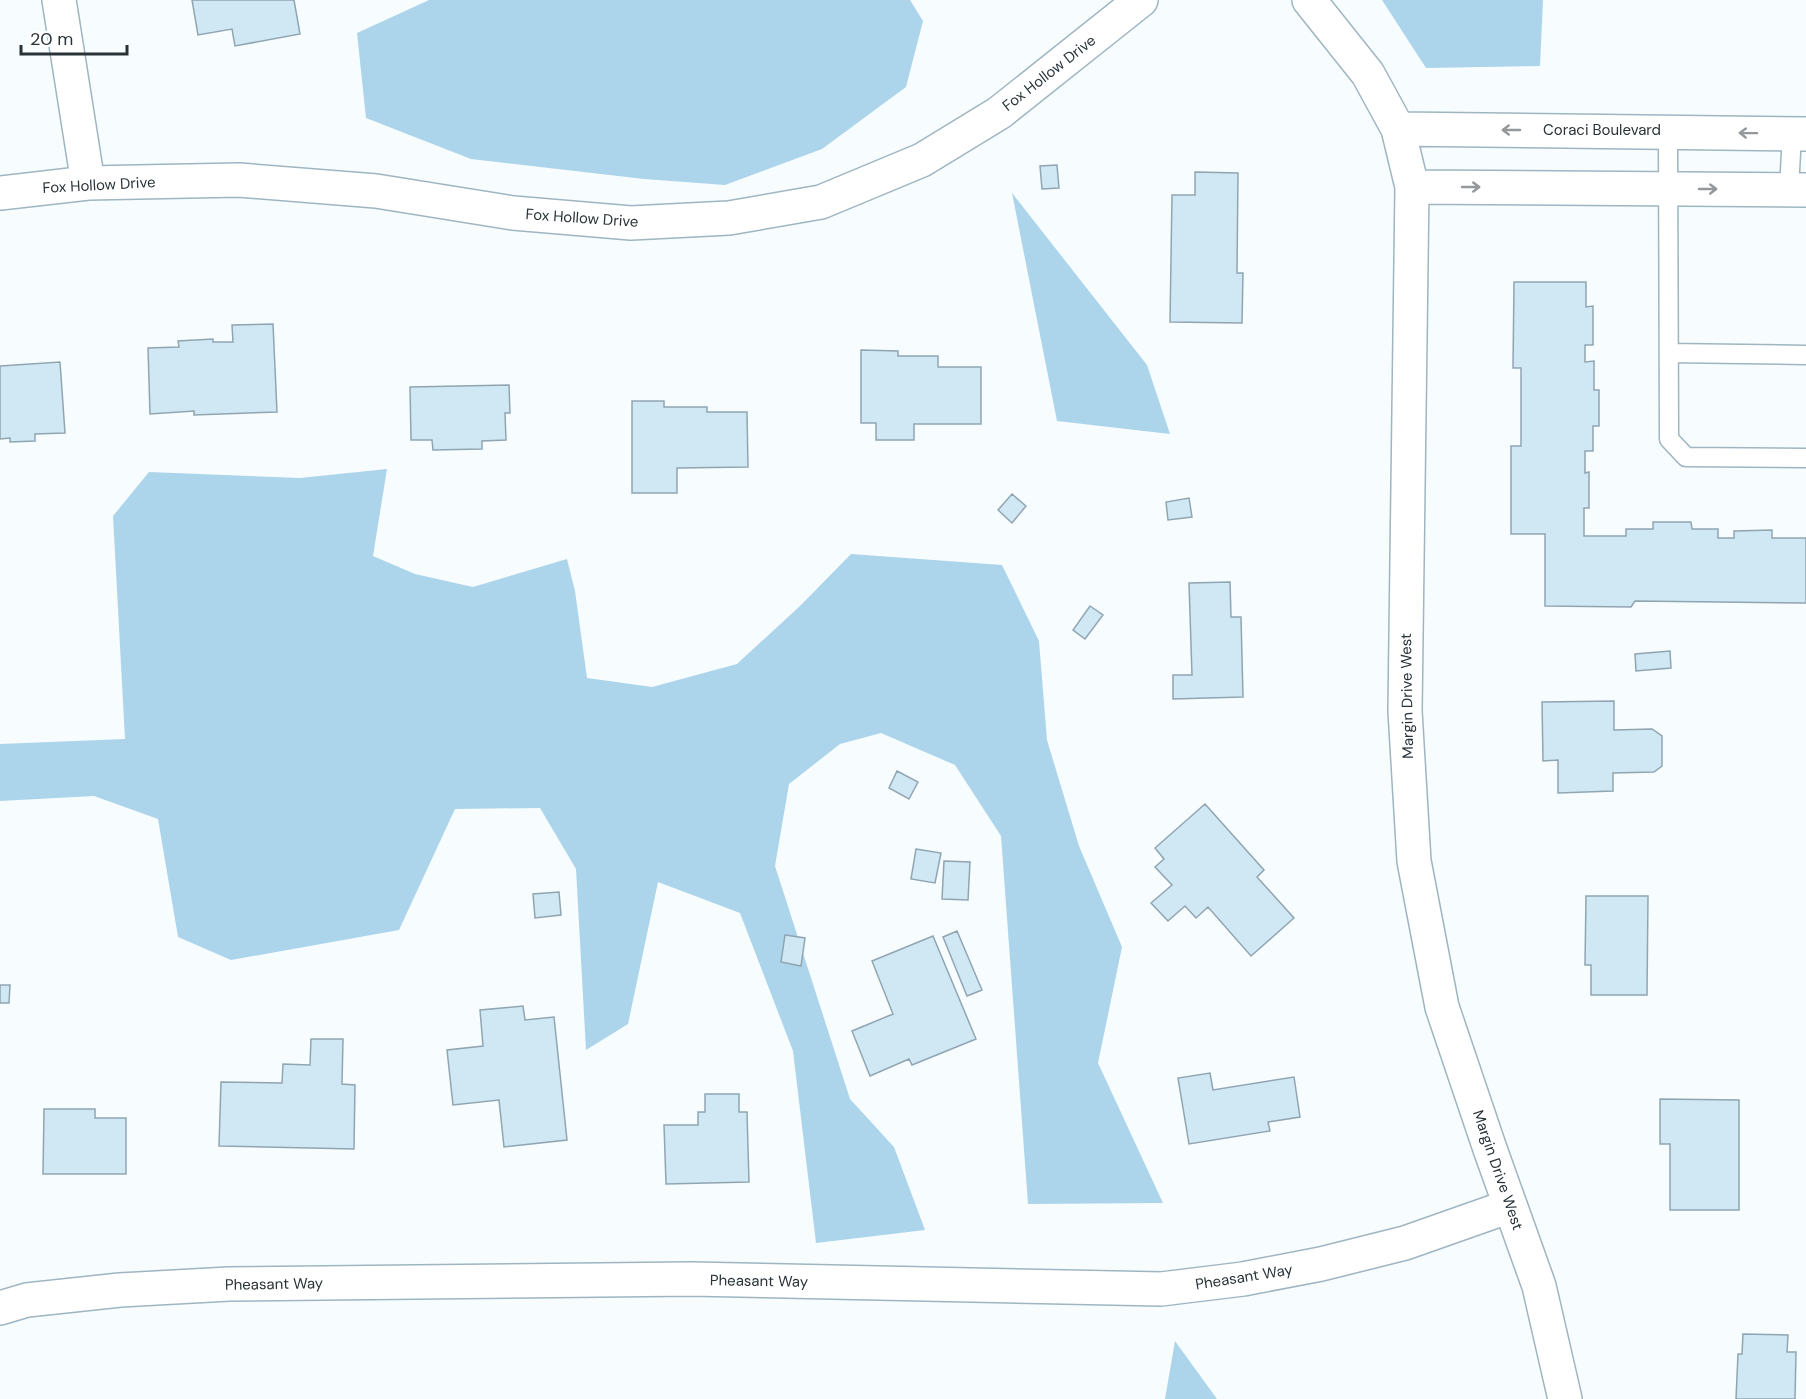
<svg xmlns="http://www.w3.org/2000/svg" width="1806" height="1399" font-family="'DM Sans',sans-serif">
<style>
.green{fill:#acd5ec}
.building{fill:#d0e7f4;stroke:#90a5b2;stroke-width:1.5}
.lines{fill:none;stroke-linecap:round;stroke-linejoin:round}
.lane-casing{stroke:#9fb5c2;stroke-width:21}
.street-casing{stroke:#9fb5c2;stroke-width:36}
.lane{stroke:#fff;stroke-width:18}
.street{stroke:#fff;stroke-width:33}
.oneway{stroke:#94989b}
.labels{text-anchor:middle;stroke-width:5;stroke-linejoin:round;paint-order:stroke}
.street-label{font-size:15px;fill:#293237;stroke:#fff}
</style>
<rect width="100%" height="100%" fill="#f7fcfe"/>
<path class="green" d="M429,0H910L923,21L906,87L822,149L725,185L644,179L471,159L366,118L357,33Z
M1382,0H1543L1540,66L1426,68Z
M1012,193L1147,365L1170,434L1057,421Z
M387,469L373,556L415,574L473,587L567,559L575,591L587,678L652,687L737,664L801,605L851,554L1002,565L1039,641L1047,740L1079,846L1122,947L1098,1063L1163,1203L1028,1204L1001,836L955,765L881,733L840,744L789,784L775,866L850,1099L894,1147L925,1230L816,1243L793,1051L740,913L658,882L628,1024L586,1050L576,869L540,808L455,809L399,930L231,960L178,937L158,819L94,796L0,801V744L125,739L113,516L149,472L300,478Z
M1175,1341L1217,1399H1165Z"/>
<path class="building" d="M192,0H294L300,34L235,46L232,29L198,35Z
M1057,165L1059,188L1042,189L1040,166Z
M1195,172L1238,173L1237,273H1243L1242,323L1170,322L1172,195H1195Z
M1514,282H1586V307L1593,306V345H1585V362L1594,361V390H1599V426H1593V451H1585V473L1589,472V508H1584V536H1626V529H1653V522H1691L1692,529H1718V538H1734V531L1772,530V538H1806V603L1635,601L1631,607L1545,606V534H1511V446H1521V368H1513Z
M273,324L277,412L194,415V411L150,414L148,348L179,347L178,341L213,339V342H233L232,325Z
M861,350L898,351V356H938V367H981V424H914V440H876V423H861Z
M60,362L65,433L35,434V441L10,442V438L0,439V366Z
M509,385L510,413H505L506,440L482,441V449L433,450L432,440H411L410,387Z
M632,401H664V407H707V412H747L748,467L677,468V493H632Z
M1012,494L1026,506L1012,523L998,510Z
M1189,498L1192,517L1168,520L1166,502Z
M1230,582L1231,617H1241L1243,697L1173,699V675H1192L1189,583Z
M1090,606L1103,615L1085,639L1073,630Z
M1670,651L1671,668L1636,671L1635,654Z
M1614,701V730L1652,729L1662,736V766L1654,772L1613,773V791L1558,793V760L1543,761L1542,702Z
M897,771L918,782L909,799L889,788Z
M1205,804L1264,870L1257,877L1294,918L1251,956L1208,907L1196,918L1185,906L1168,921L1151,903L1172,885L1155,867L1164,859L1155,848Z
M916,849L941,853L935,883L911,879Z
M944,861L970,862L968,900L942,899Z
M559,892L561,915L535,918L533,894Z
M1586,896H1648L1647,995H1591V965H1585Z
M957,931L982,990L967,996L943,937Z
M785,935L805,938L801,966L781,962Z
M933,936L976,1039L912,1065L909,1059L870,1076L852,1031L893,1014L872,961Z
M0,985H10L9,1003H0Z
M523,1006L525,1020L554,1017L567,1140L504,1147L499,1100L453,1105L447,1050L483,1046L480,1010Z
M311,1039H343L342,1084L355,1085L354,1149L219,1146L221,1082L282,1083L283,1064L310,1065Z
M1210,1073L1213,1090L1294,1077L1300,1117L1268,1122L1270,1131L1189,1144L1178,1078Z
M705,1094H739V1112H747L749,1182L666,1184L664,1125H698V1112H705Z
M1660,1099L1739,1100V1210H1670V1144H1660Z
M44,1109H95V1118H126V1174H43Z
M1743,1334L1788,1335L1787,1352H1796L1795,1399H1736L1738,1354H1742Z"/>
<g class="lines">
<g class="lane-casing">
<path id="lane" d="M1668,131L1669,439L1686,457L1806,458
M1789,190L1792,133
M1669,353L1806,355"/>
</g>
<g class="street-casing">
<path id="street" d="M59,0L88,183
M1309,0L1368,74L1398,129L1412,187L1405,711L1414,861L1442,1007L1490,1149L1539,1286L1565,1399
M1398,129L1806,134
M1412,187L1806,190
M0,193L88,183L239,180L376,191L513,213L631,223L729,218L821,202L922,160L999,113L1141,0
M0,1308L27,1300L120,1290L229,1284L691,1279L1161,1289L1243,1279L1321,1264L1405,1243L1510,1206"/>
</g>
<use href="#lane" class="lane"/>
<use href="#street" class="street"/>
</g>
<defs><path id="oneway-shaft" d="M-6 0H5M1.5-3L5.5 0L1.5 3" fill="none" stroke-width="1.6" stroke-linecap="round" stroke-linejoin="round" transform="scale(1.5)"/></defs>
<g class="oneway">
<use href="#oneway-shaft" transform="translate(1511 130) rotate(-180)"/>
<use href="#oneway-shaft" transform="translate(1748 133) rotate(-179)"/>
<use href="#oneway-shaft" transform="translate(1471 187)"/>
<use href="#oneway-shaft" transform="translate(1708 189)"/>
</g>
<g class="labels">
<g class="street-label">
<text transform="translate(1049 73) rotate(-38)" y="5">Fox Hollow Drive</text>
<text x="1602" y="135">Coraci Boulevard</text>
<text transform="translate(99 185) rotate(-3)" y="5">Fox Hollow Drive</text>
<text transform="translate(582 218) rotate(4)" y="5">Fox Hollow Drive</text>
<text transform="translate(1407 696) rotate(-91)" y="5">Margin Drive West</text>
<text transform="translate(1498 1170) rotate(71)" y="5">Margin Drive West</text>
<text transform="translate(1244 1277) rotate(-9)" y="5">Pheasant Way</text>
<text transform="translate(759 1281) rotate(1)" y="5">Pheasant Way</text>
<text transform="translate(274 1284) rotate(-1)" y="5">Pheasant Way</text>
</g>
</g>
<path d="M21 45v9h106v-9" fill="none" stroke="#293237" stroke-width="3"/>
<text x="30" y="45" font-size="18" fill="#293237" stroke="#ffffff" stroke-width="4.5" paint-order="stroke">20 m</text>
</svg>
